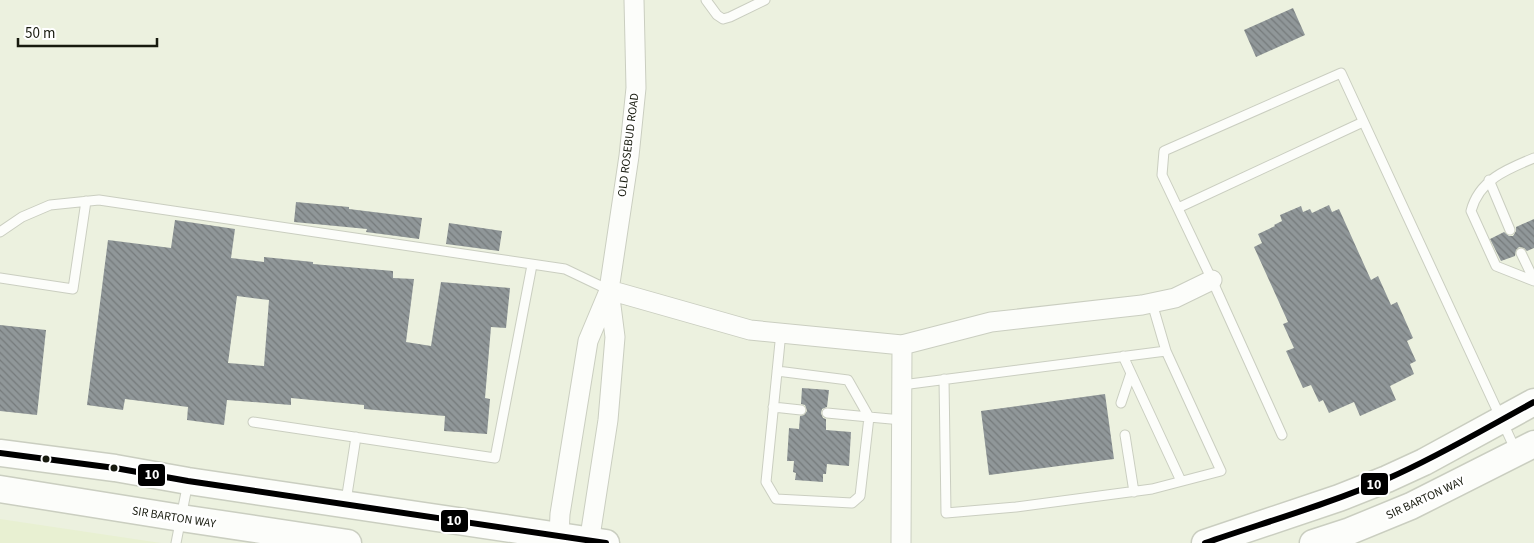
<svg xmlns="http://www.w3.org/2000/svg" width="1534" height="543" font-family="'Source Sans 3',sans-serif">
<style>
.built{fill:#e8f0d2}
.building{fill:url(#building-back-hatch);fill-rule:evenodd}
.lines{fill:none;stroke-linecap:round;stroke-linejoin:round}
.service-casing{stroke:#cacec0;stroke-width:11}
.minor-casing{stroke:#cacec0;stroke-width:21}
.secondary-casing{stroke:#cacec0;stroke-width:29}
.service{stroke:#fcfdfa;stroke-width:9}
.minor{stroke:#fcfdfa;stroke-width:19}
.secondary{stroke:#fcfdfa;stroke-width:26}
.bus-1-casing{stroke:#fff;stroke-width:10}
.bus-1{stroke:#000;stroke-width:6}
.bus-dot{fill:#171a0e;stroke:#fff;stroke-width:2}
.labels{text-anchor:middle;stroke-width:5;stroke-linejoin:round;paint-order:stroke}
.street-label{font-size:12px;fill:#171a0e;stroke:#fff}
.line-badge{stroke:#fff;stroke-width:2}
.badge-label{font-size:14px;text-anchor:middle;font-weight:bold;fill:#fff}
</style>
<defs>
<pattern id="building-back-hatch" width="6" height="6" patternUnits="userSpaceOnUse" patternTransform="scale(1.25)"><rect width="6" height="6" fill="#909799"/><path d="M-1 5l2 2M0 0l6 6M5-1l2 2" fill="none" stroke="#757a7b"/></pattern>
</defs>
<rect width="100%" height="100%" fill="#ecf1df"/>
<path class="built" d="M0,519L161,543H0Z"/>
<path class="building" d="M1293,8L1305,35L1256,57L1244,30Z
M296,202L349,207V209L422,218L419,239L366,232L367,229L294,222Z
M1329,205L1332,212L1339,209L1371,280L1378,276L1391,305L1397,302L1413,338L1407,341L1416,361L1410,364L1414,374L1390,386L1396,400L1360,416L1354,402L1329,413L1323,400L1319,402L1311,385L1303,388L1286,351L1294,348L1283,324L1288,322L1254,247L1262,243L1258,234L1275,226L1274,225L1282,221L1280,215L1301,206L1303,212L1310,209L1312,213Z
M1534,219V248L1527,251L1524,248L1519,247L1516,250L1515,256L1501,261L1490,239L1504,232L1509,236H1513L1516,231V227Z
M175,220L235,229L231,258L264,262V257L313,262V264L393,271V278L414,279L406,342L431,346L441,282L510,288L506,328L491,327L485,398L490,399L487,434L444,431L445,416L364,409V405L291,398V405L227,400L224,425L187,420L188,407L125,399L123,410L87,405L108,240L171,248ZM237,296L269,300L264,366L228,363Z
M449,223L502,231L499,251L446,244Z
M0,325L46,330L37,415L0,411Z
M802,388L829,390L827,407L822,409L821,413L823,418L826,419V430L851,432L849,466L827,464L826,474H823V482L795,480L796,473L793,472L794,461H787L789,428L799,429L800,416L804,415L807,411L805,405L801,404Z
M1105,394L1114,459L989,475L981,411Z"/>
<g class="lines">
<g class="service-casing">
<path id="service" d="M706,0L717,15L723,19L730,17L765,0
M1534,158C1507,169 1479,180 1471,211L1496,266L1534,281
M1489,180L1510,230
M1178,208L1363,122
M0,232L22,217L50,205L99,200L565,269L609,290
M1521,253L1534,280
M0,278L73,289L86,201
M781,332L766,482L776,499L852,503L860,496L869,417L902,420
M1123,356L1181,481
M777,371L848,380L869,417
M944,379L946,513L1016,507L1152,489L1221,471L1166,351
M902,385L1166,351L1152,303
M1121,403L1131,373
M773,407L801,410
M827,413L869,417
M253,422L495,458L532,265
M1125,435L1134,492
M1282,435L1212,280L1162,175L1164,151L1341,73L1516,451
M346,501L356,437
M176,543L188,482"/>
</g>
<g class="minor-casing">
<path id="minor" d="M609,290L750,330L902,345L991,322L1142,305L1175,298L1212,280
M561,543L559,536L560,514L588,341L609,291
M589,543L608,420L615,337L609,290L629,156L636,88L634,0
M901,543L902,345"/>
</g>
<g class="secondary-casing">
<path id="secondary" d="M0,453L115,468L188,481L606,543
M0,489L181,518L348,543
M1205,543L1339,498L1387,479L1424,462L1534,402
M1313,543L1350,531L1411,506L1534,444"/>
</g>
<use href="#service" class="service"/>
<use href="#minor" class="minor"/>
<use href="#secondary" class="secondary"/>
<g class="bus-1-casing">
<path id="bus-1" d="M0,453L115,468L188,481L606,543
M1205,543C1266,522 1329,504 1389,478C1439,456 1486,428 1534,402"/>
</g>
<use href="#bus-1" class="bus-1"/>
</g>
<g class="bus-dot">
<circle cx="46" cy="459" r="4.5"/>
<circle cx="114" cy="468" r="4.5"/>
</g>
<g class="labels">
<g class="street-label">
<text transform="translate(628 145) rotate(-83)" y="4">OLD ROSEBUD ROAD</text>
<text transform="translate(1425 498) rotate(-25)" y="4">SIR BARTON WAY</text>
<text transform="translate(174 517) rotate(9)" y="4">SIR BARTON WAY</text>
</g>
</g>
<g class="line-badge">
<rect x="137" y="463" width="29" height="24" rx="5" fill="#000"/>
<rect x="1360" y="472" width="29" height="24" rx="5" fill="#000"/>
<rect x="440" y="509" width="29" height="24" rx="5" fill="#000"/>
</g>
<g class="badge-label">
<text x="152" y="479">10</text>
<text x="1374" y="489">10</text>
<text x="454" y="525">10</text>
</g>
<path d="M18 38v8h139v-8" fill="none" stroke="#171a0e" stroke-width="2.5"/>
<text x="25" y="38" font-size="15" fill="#171a0e" stroke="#ffffff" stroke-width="4" paint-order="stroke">50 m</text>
</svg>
